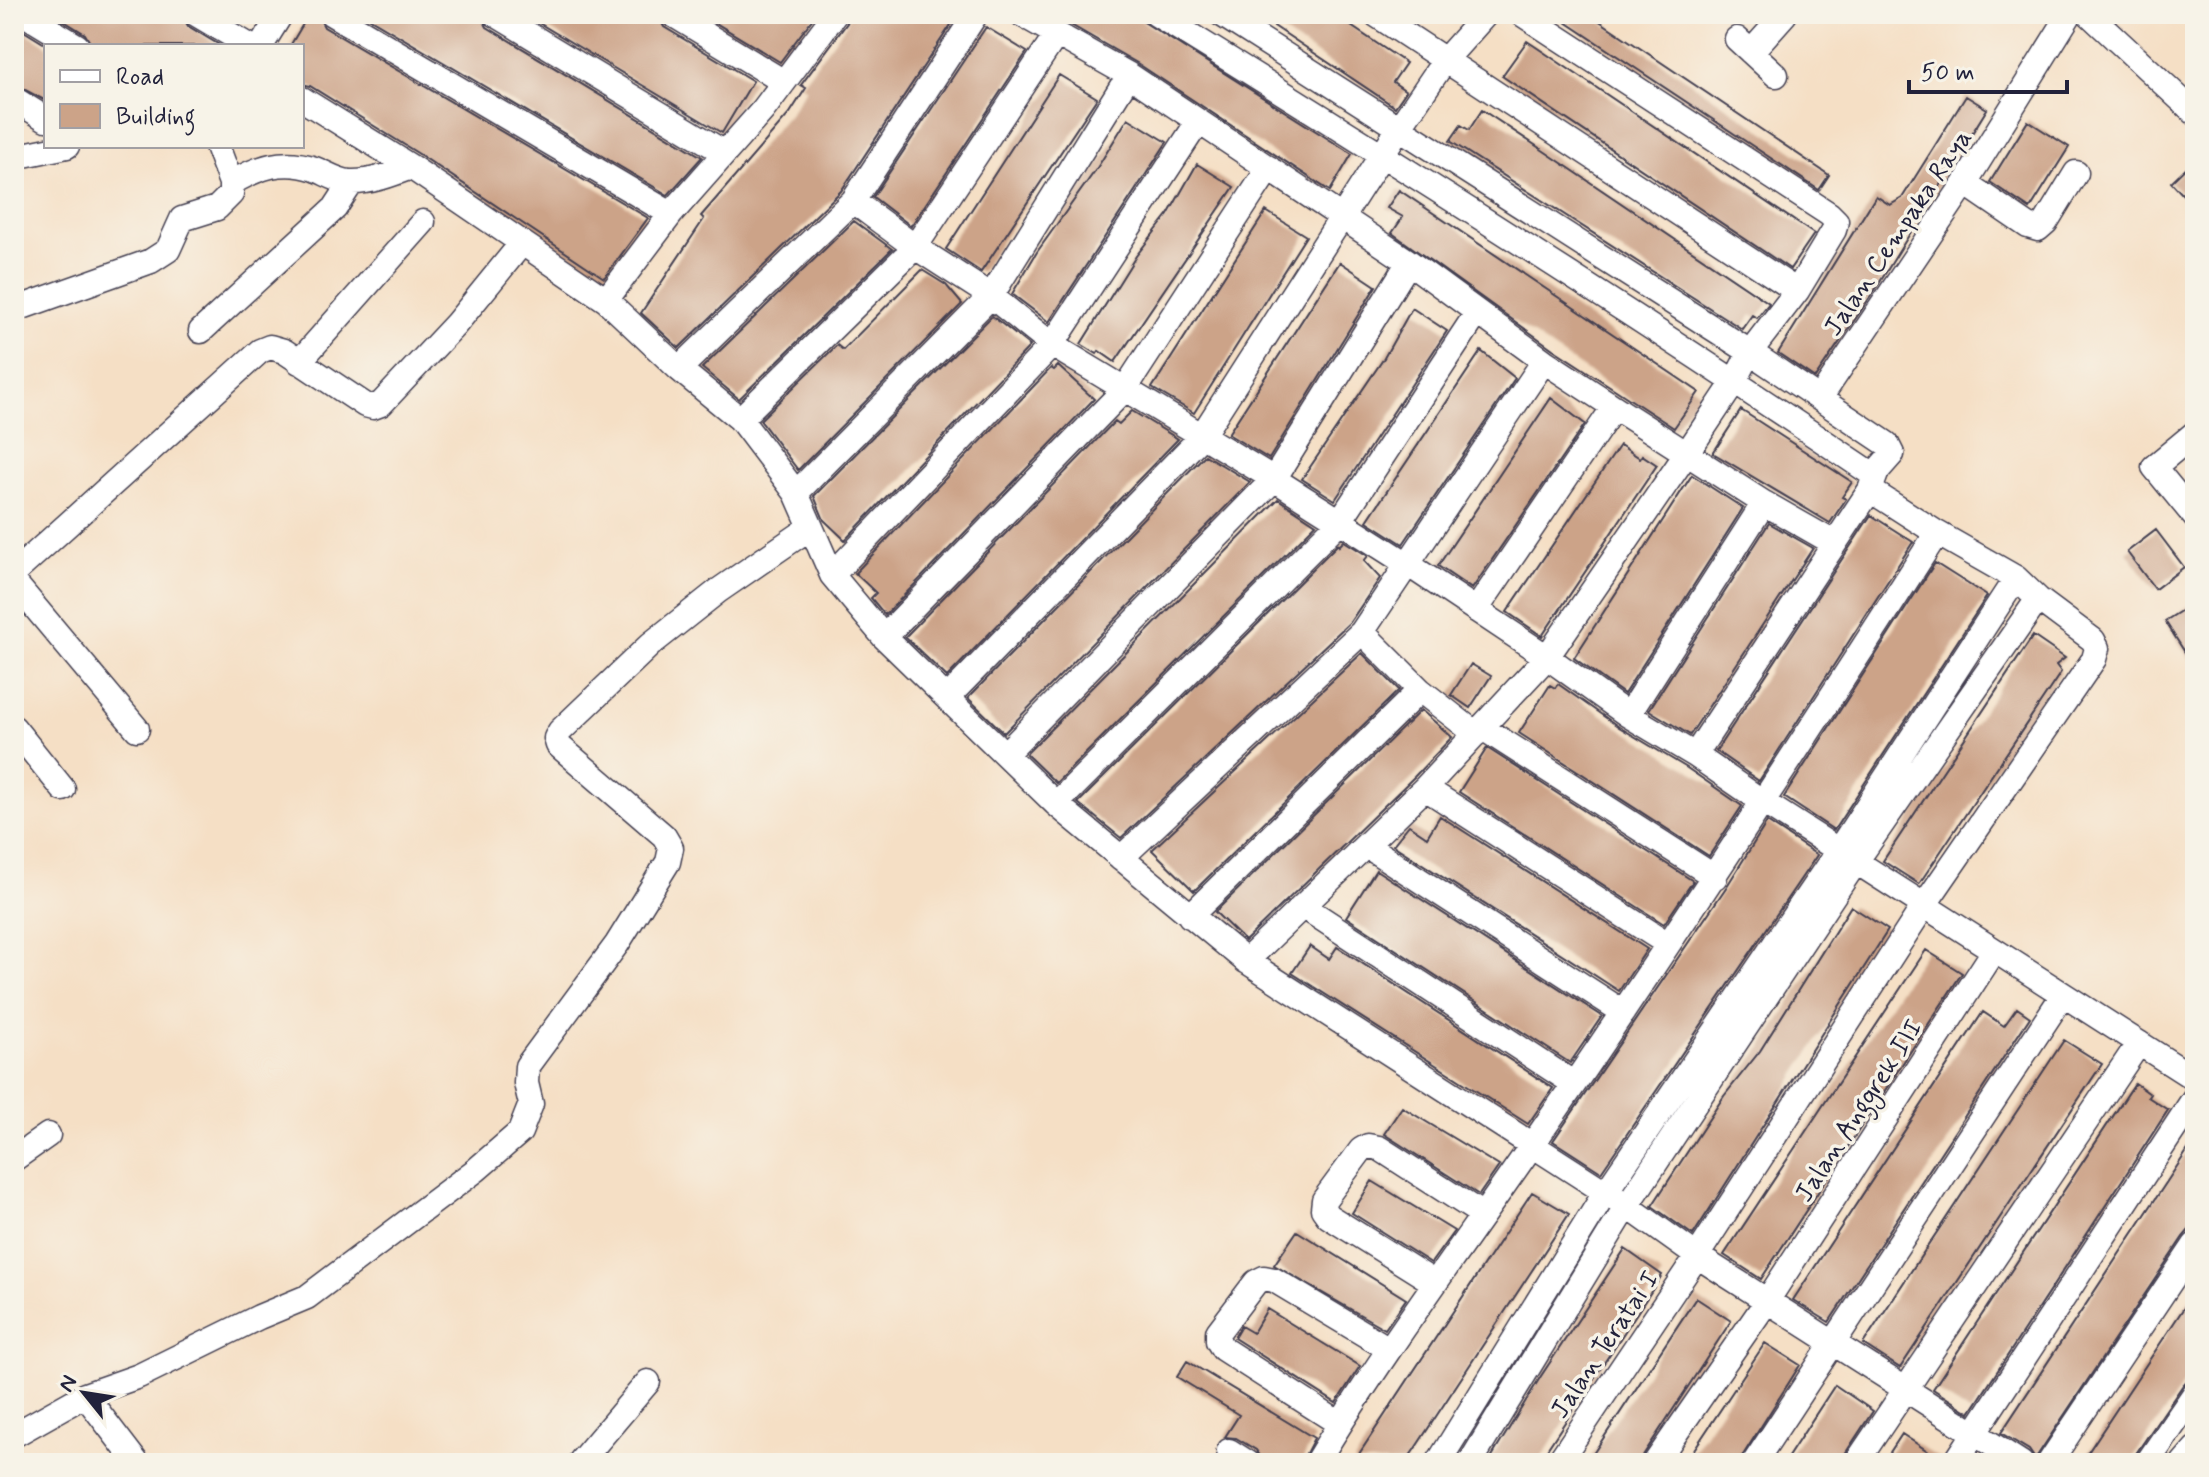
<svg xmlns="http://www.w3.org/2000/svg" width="2209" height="1477" font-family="Mynerve,sans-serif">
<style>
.building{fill:#cca388}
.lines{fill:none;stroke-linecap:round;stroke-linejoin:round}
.minor-casing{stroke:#423e50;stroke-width:27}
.minor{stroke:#fff;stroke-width:24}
.labels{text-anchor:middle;stroke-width:7;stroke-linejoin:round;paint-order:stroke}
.street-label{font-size:26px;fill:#22223b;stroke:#f7f3e8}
</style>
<rect width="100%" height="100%" fill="#f7f3e8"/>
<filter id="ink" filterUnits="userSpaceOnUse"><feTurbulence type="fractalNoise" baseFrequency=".0125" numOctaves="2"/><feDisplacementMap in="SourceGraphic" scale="16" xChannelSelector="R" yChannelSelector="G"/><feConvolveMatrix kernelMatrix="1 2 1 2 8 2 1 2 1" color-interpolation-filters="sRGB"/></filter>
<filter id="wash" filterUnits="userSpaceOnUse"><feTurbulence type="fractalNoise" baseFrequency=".006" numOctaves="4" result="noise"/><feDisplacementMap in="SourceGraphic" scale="32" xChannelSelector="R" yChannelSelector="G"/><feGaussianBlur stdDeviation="1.8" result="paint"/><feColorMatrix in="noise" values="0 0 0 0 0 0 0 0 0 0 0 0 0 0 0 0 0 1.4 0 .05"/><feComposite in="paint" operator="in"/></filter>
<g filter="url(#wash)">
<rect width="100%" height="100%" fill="#f5dfc5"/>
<g id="blocks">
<path class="building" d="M53,14H181L188,26L221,46H92L85,34Z
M309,14H317L324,27L648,218L604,278L419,154L310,86L302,84V46H290Z
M362,14H480L487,27L702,157L668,195Z
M524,14H657L664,27L753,81L722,133Z
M701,14H816L780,62Z
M850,14H958L841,191L679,348L641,313L704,219L701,216L790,113L806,88L801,85L847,23Z
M1052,14H1131L1352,154L1330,191L1137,63Z
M1256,14H1333L1406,63L1393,82L1406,91L1395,107Z
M1554,14H1589L1829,175L1819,190Z
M14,25L48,46L46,101L14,84Z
M986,27L1027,52L911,226L873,197Z
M1527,41L1814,234L1790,269L1502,76Z
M1059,75L1097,98L981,272L946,249Z
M1966,96L1987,109L1875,290L1815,378L1778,353L1876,196L1890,205L1902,198Z
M1482,110L1538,147L1769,303L1757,318L1752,315L1742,329L1450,141L1461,125L1469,130Z
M1128,118L1167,142L1049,322L1012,294L1037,252L1097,168Z
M2028,121L2069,147L2030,209L1990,182Z
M2195,159V208L2171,182Z
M1197,164L1234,187L1115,362L1099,351L1097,354L1081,344L1136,256L1168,215Z
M1399,190L1699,392L1674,428L1553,349L1392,233L1403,217L1387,208Z
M1266,211L1306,236L1194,413L1152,388Z
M854,221L892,249L739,399L702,368Z
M1340,262L1376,286L1269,459L1228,434Z
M922,270L946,285L962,304L798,470L760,420L837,345L843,350Z
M1412,308L1447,331L1335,500L1302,479L1384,358Z
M992,316L1030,346L845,540L824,520L814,496Z
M1481,351L1515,378L1403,544L1367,521Z
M1058,366L1094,399L885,615L871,598L876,593L855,573L1051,368L1054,370Z
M1551,398L1585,424L1472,589L1438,566Z
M1741,410L1852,482L1842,497L1846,499L1830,523L1713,453Z
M1132,411L1178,439L947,677L905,637L1115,421L1119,424Z
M1620,445L1640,458L1642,455L1657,465L1542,636L1507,612Z
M1205,455L1250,482L1004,733L968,698Z
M1692,475L1743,508L1624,694L1574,658Z
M1278,499L1316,524L1056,783L1026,754Z
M1871,515L1913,542L1759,781L1716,751Z
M1769,523L1813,548L1690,735L1649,710Z
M2156,530L2184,567L2155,589L2127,552Z
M1344,541L1368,556L1364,561L1380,578L1350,622L1121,838L1078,803L1338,544L1339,546Z
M1935,563L1987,596L1834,830L1784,797Z
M2195,602V668L2165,621Z
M2033,636L2065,658L2056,665L2061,672L1919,884L1883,861Z
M1362,653L1399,690L1194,891L1152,850Z
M1471,664L1491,676L1470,708L1451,695Z
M1558,684L1619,727L1687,768L1742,806L1709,856L1519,733L1550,685L1555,688Z
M1421,710L1452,737L1414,777L1245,941L1215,912Z
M1487,748L1693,881L1664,924L1459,792Z
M1440,816L1647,949L1619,991L1393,845L1409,825L1427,837Z
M1767,822L1817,855L1601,1172L1553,1141L1727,886Z
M1376,870L1602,1016L1570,1063L1346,917Z
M1851,906L1888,930L1693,1235L1652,1206L1724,1096L1760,1051Z
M1310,946L1329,959L1337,947L1553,1088L1528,1124L1292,973Z
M1926,950L1962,973L1761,1279L1724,1255Z
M2017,1008L2030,1017L1829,1322L1793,1300L1983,1012L2004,1026Z
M2064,1040L2102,1064L1900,1368L1863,1344Z
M2135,1083L2150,1094L2148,1097L2168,1110L1970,1413L1933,1389Z
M1402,1107L1499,1166L1479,1195L1384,1134Z
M2195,1139V1223L2183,1237L2035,1459L2029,1450L2001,1433Z
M1372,1181L1454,1231L1431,1263L1352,1213Z
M1532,1192L1569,1214L1414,1450L1405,1463H1353Z
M1297,1231L1406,1299L1385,1329L1274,1265Z
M1625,1249L1662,1275L1538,1463H1488L1541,1376Z
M2195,1291V1372L2183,1385L2135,1455L2132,1463H2081Z
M1696,1298L1731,1321L1678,1402L1638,1463H1587Z
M1267,1309L1360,1366L1336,1403L1234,1338L1241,1326L1253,1333Z
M1765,1343L1800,1365L1738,1463H1685Z
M1187,1361L1314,1438L1301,1463H1265L1256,1450L1236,1438L1225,1437L1239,1415L1177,1377Z
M1835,1385L1873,1411L1839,1463H1784Z
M1902,1434L1941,1460L1940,1463H1883Z"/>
</g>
</g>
<g filter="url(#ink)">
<use href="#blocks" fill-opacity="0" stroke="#423e50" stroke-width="2"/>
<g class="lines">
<g class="minor-casing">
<path id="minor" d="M24,14L77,46
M196,14L250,46
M332,14L671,214
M495,14L725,153
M672,14L784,82
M976,14L853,201L915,247L991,296L1052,345L1274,479L1409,565L1547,657L1628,715L1695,755L1763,802L2195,1079
M1021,14L1129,75L1409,262L1544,361L1614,407L1764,503L1834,543
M1156,14C1399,164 1639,316 1875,476
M1221,14L1750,352L1887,444L1892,454L1877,471L1870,490L1937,533L2016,578L2038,599L2093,640L2097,648L2094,659L1925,904L1693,1262L1558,1463
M1375,14L1797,291
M2089,14L2195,113
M1737,39L1776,75
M261,46L281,14
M1751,52L1785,14
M14,99L46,119
M302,99L411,167L606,300L671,214L763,110L835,14
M14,157L67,146
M231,183C259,167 283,158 315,169C326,173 337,181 350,182C370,183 393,174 411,167
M1965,183L2028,226L2038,229L2046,222L2076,173
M606,300L679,369L740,419L796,493L832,575L884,637L1056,804L1246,961L1627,1206L1697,1256L2021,1463
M22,307L151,261L168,250L182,219L217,208L231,194V183L217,146
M201,331L335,208L352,182
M299,362L423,222
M679,369L853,201
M1820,398L1965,183L2070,14
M740,419L915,247L1056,35
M2195,433L2154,467L2195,517
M796,493L991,296L1129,75
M14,573L260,351L270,347L284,351L365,405L373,407L381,404L456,324L522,243
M832,575L1052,345L1198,122
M14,582L137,729
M1476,610L1614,407
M1362,632L1420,690L1476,734
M884,637L1125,389L1269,168
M947,698L1201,437L1399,128L1445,60L1486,14
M1628,715L1764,503
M1481,727L1715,877
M14,728L63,789
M1006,753L1274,479L1409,262
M1695,755L1870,490
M1425,788L1668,944
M1056,804L1340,521L1477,313
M1367,846L1623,1012
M1121,858L1362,632L1544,361
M1304,907L1573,1083
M1190,916L1420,690
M1246,961L1425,788L1547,657L1687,453L1735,381L1750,352L1797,291L1834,230L1836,221L1829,214L1522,14
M14,1159L48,1135
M1435,1283L1328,1216L1323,1209L1324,1200L1361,1150L1368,1146L1379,1148L1483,1215
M85,1395L137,1463
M1340,1424L1223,1349L1218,1341V1332L1256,1282L1264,1278L1274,1280L1389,1349
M14,1435L85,1395L139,1376L259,1317L307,1297L476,1170L520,1132L531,1104L526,1083L527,1066L617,944L668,862L671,848L664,836L558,745L556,738L560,731L651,644L718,591L811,527
M1229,1451L1248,1463
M581,1461L648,1382
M1316,1463C1382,1354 1458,1252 1530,1148C1670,946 1804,740 1937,533
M1438,1463L1605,1193L1838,851L2016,578
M1470,1463L1627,1206L1857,860L2038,599
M1655,1463L1765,1304L1994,951
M1754,1463L2063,995
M1856,1463L2139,1043
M1955,1463L2195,1097
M2049,1463L2195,1245
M2147,1463L2195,1393
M2183,1463L2195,1449"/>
</g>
<use href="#minor" class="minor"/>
</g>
</g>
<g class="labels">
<g class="street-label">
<text transform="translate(1897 232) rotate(-56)" y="9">Jalan Cempaka Raya</text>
<text transform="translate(1858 1110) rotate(-57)" y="9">Jalan Anggrek III</text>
<text transform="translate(1604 1344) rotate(-56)" y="9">Jalan Teratai I</text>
</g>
</g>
<rect width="2209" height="1477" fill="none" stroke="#f7f3e8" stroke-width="48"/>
<rect x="44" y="44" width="260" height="104" fill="#f7f3e8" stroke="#a29fa3" stroke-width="2"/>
<rect x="60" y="70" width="40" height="12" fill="#ffffff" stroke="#a29fa3" stroke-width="2"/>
<text x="116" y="84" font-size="24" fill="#22223b">Road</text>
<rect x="60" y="104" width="40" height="24" fill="#cca388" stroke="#a29fa3" stroke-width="2"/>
<text x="116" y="124" font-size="24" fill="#22223b">Building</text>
<g transform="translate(84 1393) rotate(300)" stroke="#f7f3e8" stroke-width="6" paint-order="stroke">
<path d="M0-6L14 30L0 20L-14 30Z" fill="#22223b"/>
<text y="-12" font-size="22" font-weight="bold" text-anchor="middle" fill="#22223b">N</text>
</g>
<path d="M1909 80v12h158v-12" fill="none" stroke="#22223b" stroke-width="4"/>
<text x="1921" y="80" font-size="24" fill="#22223b" stroke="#f7f3e8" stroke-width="6" paint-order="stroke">50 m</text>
</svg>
